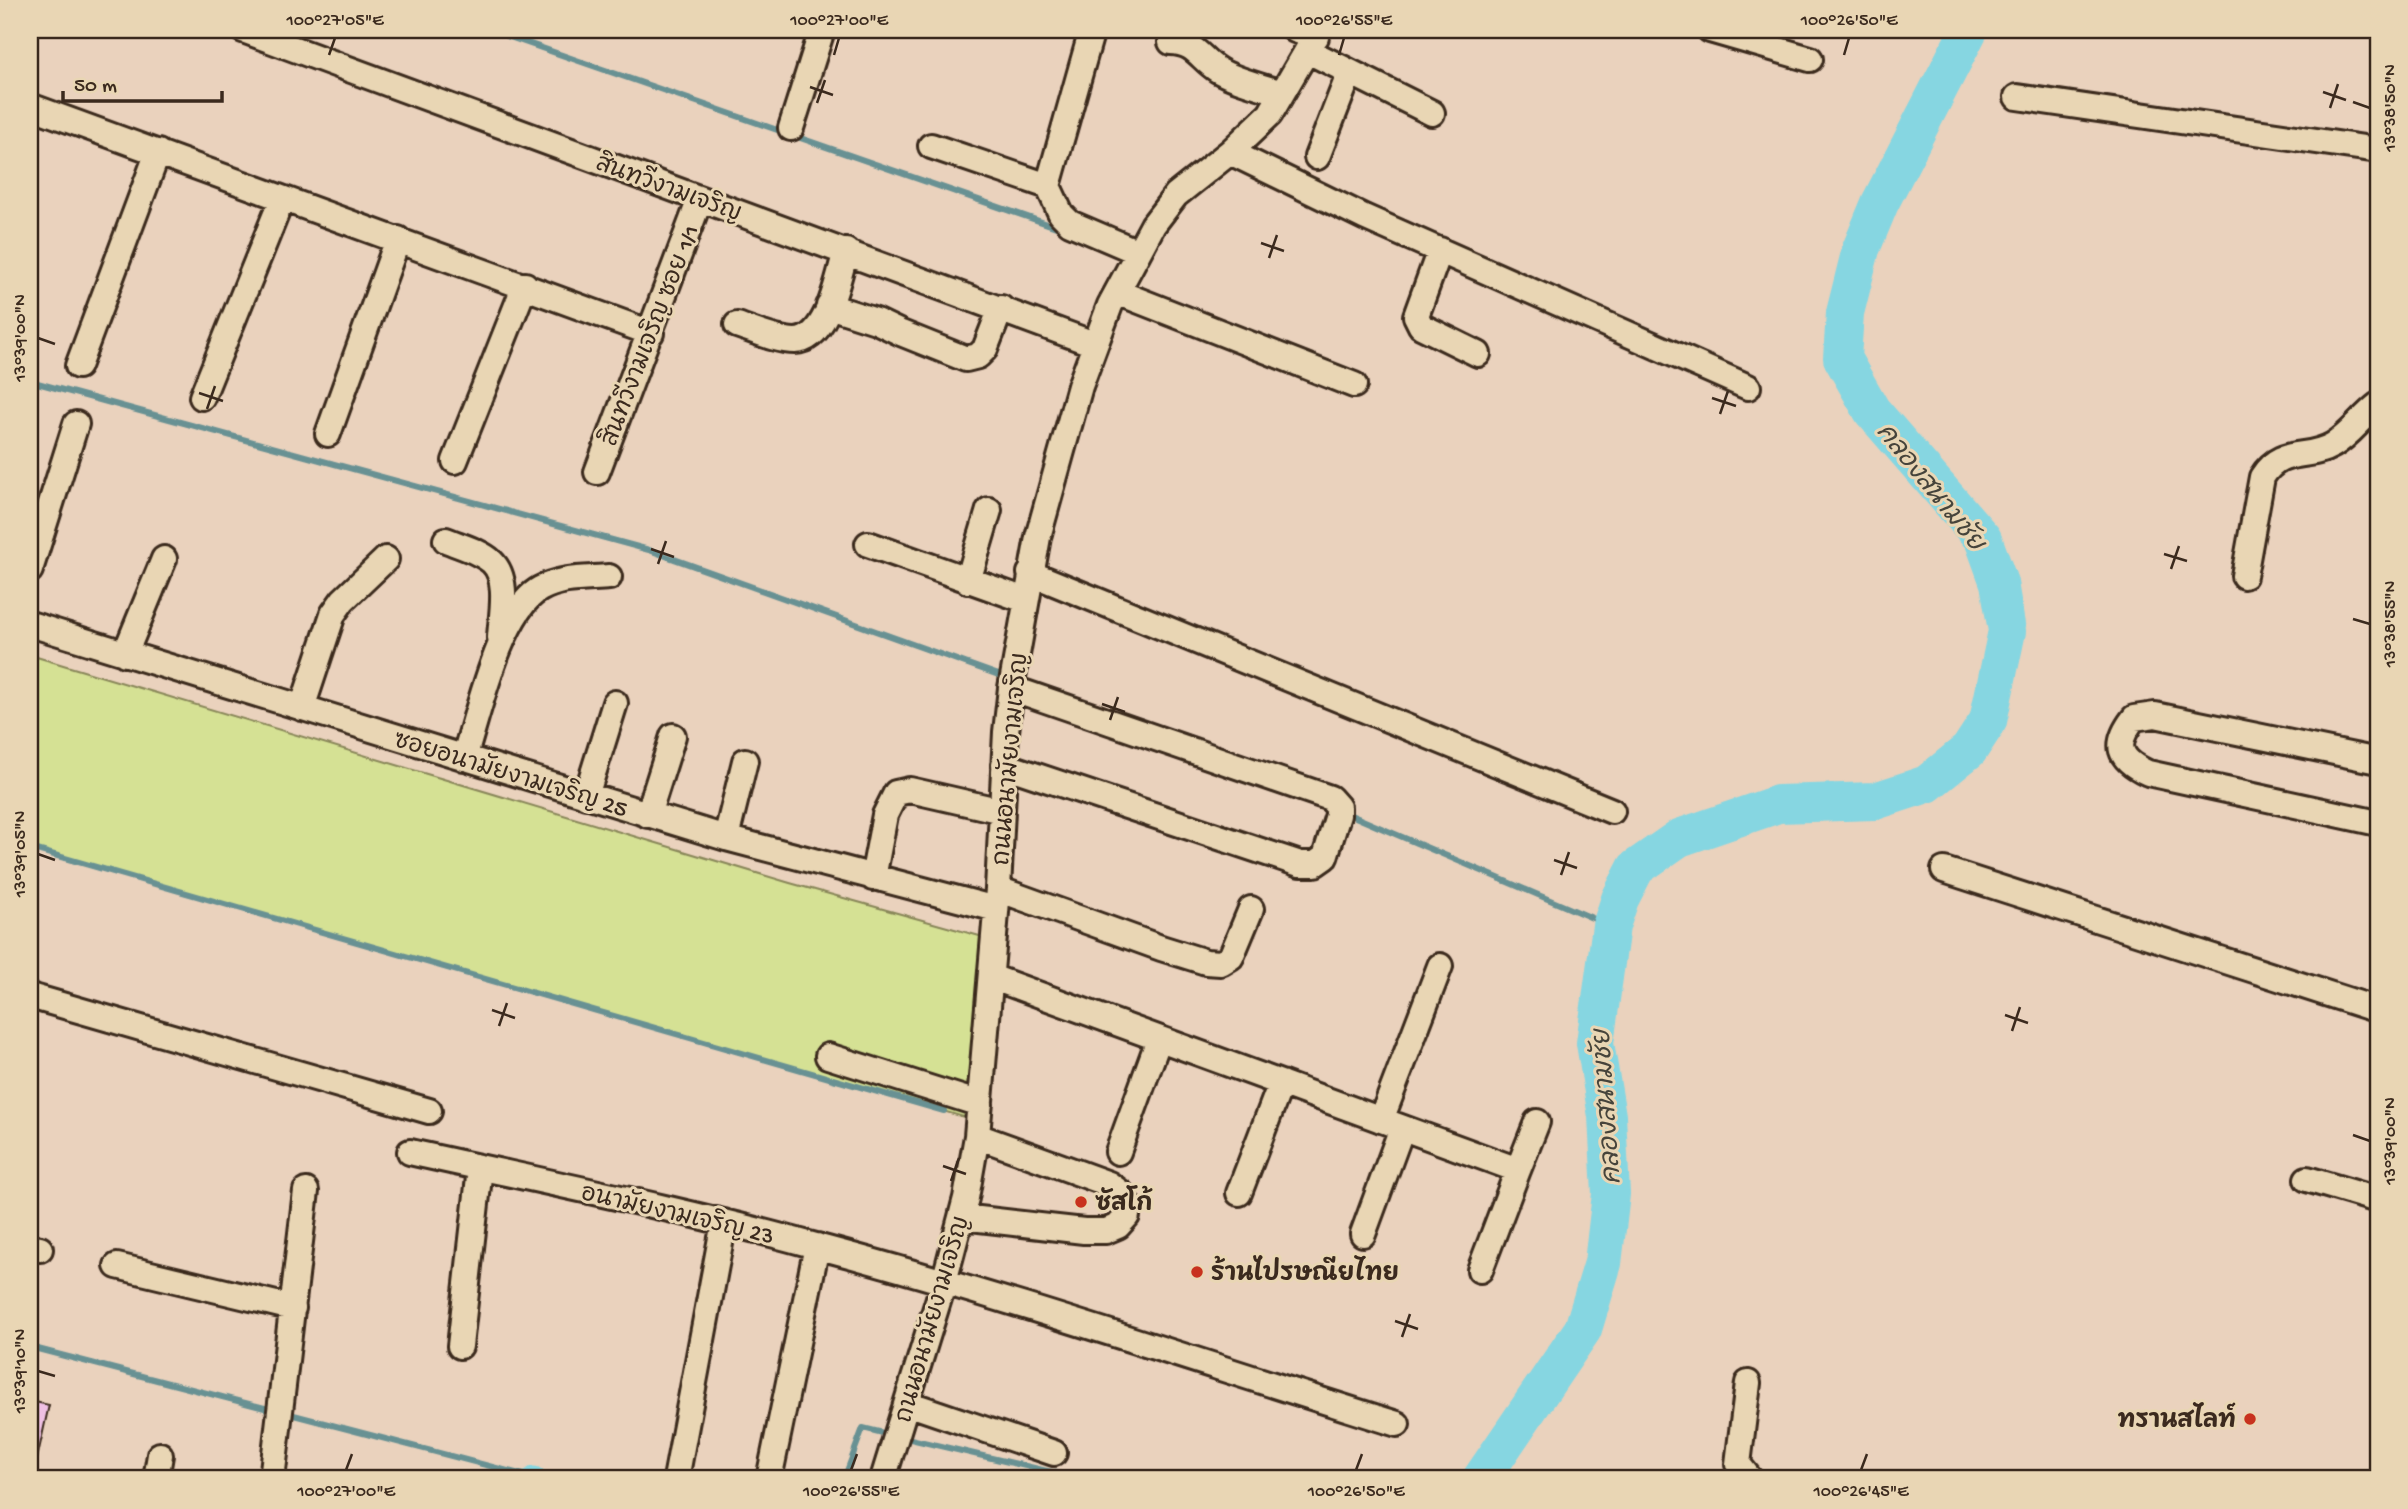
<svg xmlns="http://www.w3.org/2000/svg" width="2408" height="1509" font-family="'Gochi Hand','Playpen Sans Thai',sans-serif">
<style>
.green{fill:#d5e194;stroke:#888659;stroke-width:2}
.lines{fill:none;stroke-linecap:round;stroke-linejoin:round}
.stream{stroke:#689193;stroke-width:6}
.canal{stroke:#86d6e1;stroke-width:23}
.river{stroke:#86d6e1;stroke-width:38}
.building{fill:#efc0e3;stroke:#3b2a1e;stroke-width:2}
.minor-casing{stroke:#3b2a1e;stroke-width:30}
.minor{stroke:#e9d6b4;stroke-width:24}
.ticks{fill:none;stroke:#3b2a1e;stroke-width:2.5}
.poi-dot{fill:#c8321e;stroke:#e9d6b4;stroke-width:2.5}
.labels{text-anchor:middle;stroke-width:6;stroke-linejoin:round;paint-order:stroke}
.street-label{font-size:24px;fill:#3b2a1e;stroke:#e9d6b4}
.poi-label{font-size:24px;font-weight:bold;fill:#3b2a1e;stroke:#e9d6b4;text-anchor:start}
.water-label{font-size:26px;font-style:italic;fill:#46443b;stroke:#e9d6b4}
.neatline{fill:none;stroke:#3b2a1e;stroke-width:2.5}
.ticks-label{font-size:18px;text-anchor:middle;fill:#3b2a1e}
</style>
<rect width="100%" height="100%" fill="#ead2bd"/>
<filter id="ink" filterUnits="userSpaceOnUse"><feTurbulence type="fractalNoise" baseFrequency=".0143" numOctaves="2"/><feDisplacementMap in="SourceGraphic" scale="14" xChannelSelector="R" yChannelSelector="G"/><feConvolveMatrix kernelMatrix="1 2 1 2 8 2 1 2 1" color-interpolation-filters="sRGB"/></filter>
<g filter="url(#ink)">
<path class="green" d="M30,655L790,883L994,940L981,1122L30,848Z"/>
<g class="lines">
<path class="stream" d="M490,30L1059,228
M30,381L649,550L1007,678
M1346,813L1611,926
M30,848L944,1111
M30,1347L276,1411
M286,1413L539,1479
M902,1437L1081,1479
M844,1479L863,1428L891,1435"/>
<path class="canal" d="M534,1479V1478"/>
<path class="river" d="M1481,1479L1583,1329L1603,1263L1611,1194L1607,1116L1595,1043L1611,926L1620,899L1636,868L1679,838L1778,804L1875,801L1927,784L1969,750L1988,721L2007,631L1999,583L1983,539L1872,411L1842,358L1845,313L1861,249L1880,203L1969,30"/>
</g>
<path class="building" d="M30,1401L49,1405L37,1459L30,1458Z"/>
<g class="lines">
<g class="minor-casing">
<path id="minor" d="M243,30L1094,344
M1295,30L1316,37
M1710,30L1810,59
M1171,42C1196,43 1199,58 1218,70C1234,80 1263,87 1282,93
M1308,51L1432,113
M2017,97L2378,150
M30,106L651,333
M791,128L822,30
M931,146L1048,186L1061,214L1070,223L1138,252
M1230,152L1364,217L1748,387
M1317,157L1350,72
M1048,186L1092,30
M1440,250L1416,316L1421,326L1478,354
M1117,292L1354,385
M829,306L876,321L901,333L966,359L978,356L985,349L1001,308
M737,325C755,331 777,341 795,341C828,340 838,277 846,251
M78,366L158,152
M202,397L282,199
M328,434L398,239
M455,461L525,285
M597,472L700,199
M446,540C460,546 480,551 492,562C510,579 501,616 500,638
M868,544L1025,600
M30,570L76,424
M1030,573L1612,811
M2244,576L2262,477C2281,446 2306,461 2333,445C2350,435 2362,417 2378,405
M968,581L989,510
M30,624L726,838L996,909
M125,654L164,559
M302,708L333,614L343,600L386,559
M464,758C478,715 500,611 540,589C561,577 586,579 609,577
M2378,761L2155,715L2134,718C2113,745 2118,759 2148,773L2378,823
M1004,765L1300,864H1315L1325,857L1338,815V807L1330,798L1011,688
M586,796L615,703
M648,815L673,736
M726,838L745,761
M1944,870L2378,1010
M873,878L885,815L896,793L910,790L1002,811
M998,889L1161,948L1206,962L1221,963L1231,957L1251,909
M991,977L1518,1170L1480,1270
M30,996L429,1111
M828,1056L980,1104
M1381,1120L1440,966
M410,1152C545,1182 682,1209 816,1246C1012,1298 1204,1364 1397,1424
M1118,1152L1159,1039
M1518,1170L1537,1122
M2307,1179L2378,1200
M1239,1193L1281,1083
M962,1217L1084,1231H1106L1118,1226L1127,1216V1204L1121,1193L1109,1184L977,1136
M1363,1234L1402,1128
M30,1247L40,1249
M117,1266L293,1308
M460,1346L480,1168
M1748,1383L1738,1464L1750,1479
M907,1403L1054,1453
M156,1479L160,1455
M272,1479L306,1191
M676,1479L724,1222
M769,1479L817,1246
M883,1479L944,1282L966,1198L977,1136L998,889L1006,732L1011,688L1038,537L1080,386L1110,305L1153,225L1176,195L1230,152L1270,114L1319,30"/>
</g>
<use href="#minor" class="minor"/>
</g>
</g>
<path class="ticks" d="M329,55L335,38M834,55L839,38M1339,55L1344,38M1844,55L1849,38M810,87L833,95M2323,92L2346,100M2353,102L2370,108M817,103L825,80M2330,108L2338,84M1261,243L1284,251M1269,258L1277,235M38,338L55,344M199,393L223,401M1712,398L1736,406M207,409L215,386M1720,414L1728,391M651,549L674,557M2164,554L2187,561M658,564L666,541M2171,569L2179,546M2353,619L2370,624M1102,704L1125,712M1110,720L1118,697M38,854L55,860M1554,860L1577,868M1561,875L1569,852M492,1010L515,1018M2005,1015L2028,1023M499,1026L507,1003M2012,1031L2020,1007M2353,1135L2370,1141M943,1166L966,1174M951,1181L959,1158M1395,1321L1418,1329M1402,1337L1410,1314M38,1371L55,1376M346,1470L352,1454M851,1470L857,1454M1356,1470L1362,1454M1861,1470L1867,1454"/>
<g class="poi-dot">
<circle cx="1081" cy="1202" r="7"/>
<circle cx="1197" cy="1272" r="7"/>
<circle cx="2250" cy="1419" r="7"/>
</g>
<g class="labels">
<g class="street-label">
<text transform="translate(669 187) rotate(20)" y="8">สินทวีงามเจริญ</text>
<text transform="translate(649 335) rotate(-69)" y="8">สินทวีงามเจริญ ซอย 1/1</text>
<text transform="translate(1009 759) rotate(-85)" y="8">ถนนอนามัยงามเจริญ</text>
<text transform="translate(511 773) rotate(17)" y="8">ซอยอนามัยงามเจริญ 25</text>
<text transform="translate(678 1213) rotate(13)" y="8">อนามัยงามเจริญ 23</text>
<text transform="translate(931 1319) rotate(-74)" y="8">ถนนอนามัยงามเจริญ</text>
</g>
<g class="poi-label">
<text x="1095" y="1210">ซัสโก้</text>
<text x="1211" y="1280">ร้านไปรษณียไทย</text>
<text x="2236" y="1427" text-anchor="end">ทรานสไลท์</text>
</g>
<g class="water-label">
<text transform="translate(1932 486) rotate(51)" y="9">คลองสนามชัย</text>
<text transform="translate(1605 1107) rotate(-94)" y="9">คลองสนามชัย</text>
</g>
</g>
<rect width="2408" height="1509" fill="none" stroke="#e9d6b4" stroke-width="77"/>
<path d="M63 91v10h159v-10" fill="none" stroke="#3b2a1e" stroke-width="3.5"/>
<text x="74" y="91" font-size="21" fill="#3b2a1e" stroke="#e9d6b4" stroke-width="5" paint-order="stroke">50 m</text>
<rect x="38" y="38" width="2332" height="1432" class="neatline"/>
<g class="ticks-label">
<text x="335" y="25">100°27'05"E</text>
<text x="839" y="25">100°27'00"E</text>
<text x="1344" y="25">100°26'55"E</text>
<text x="1849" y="25">100°26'50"E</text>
<text transform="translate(2389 108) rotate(-90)" y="6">13°38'50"N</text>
<text transform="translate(19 338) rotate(-90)" y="6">13°39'00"N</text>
<text transform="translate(2389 624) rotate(-90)" y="6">13°38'55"N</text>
<text transform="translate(19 854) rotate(-90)" y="6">13°39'05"N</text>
<text transform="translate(2389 1141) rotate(-90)" y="6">13°39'00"N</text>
<text transform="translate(19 1371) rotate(-90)" y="6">13°39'10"N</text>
<text x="346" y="1496">100°27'00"E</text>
<text x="851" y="1496">100°26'55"E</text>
<text x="1356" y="1496">100°26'50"E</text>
<text x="1861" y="1496">100°26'45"E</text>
</g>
</svg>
